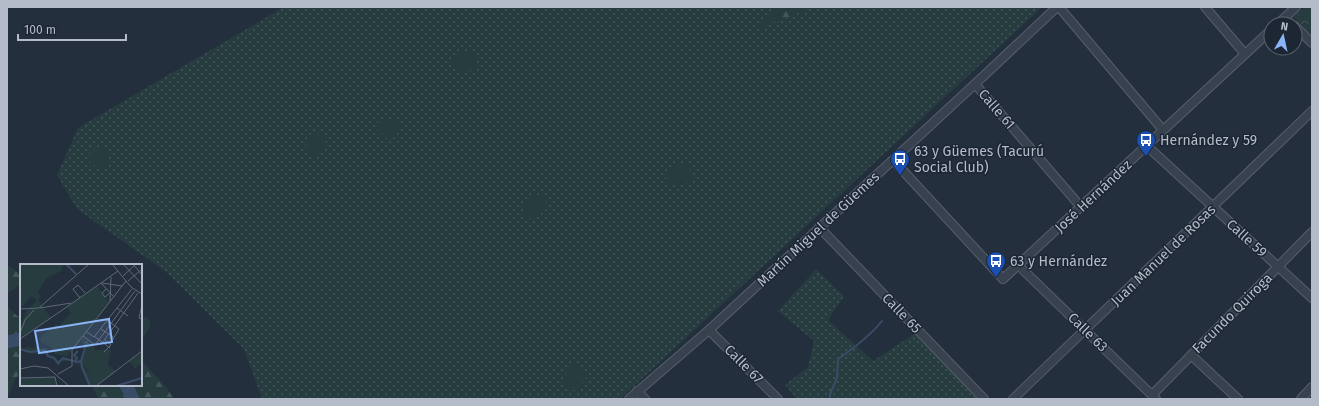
<svg xmlns="http://www.w3.org/2000/svg" width="1319" height="406" font-family="'Fira Sans',sans-serif">
<style>
.grass{fill:url(#grass-dots)}
.forest{fill:url(#forest-firs)}
.park{fill:url(#park-crowns)}
.pitch{fill:#263c3f}
.lines{fill:none;stroke-linecap:round;stroke-linejoin:round}
.stream{stroke:#394c67;stroke-width:2}
.river{stroke:#394c67;stroke-width:13}
.minor-casing{stroke:#565f6c;stroke-width:10}
.minor{stroke:#38414e;stroke-width:8}
.labels{text-anchor:middle;stroke-width:3;stroke-linejoin:round;paint-order:stroke}
.street-label{font-size:14px;fill:#b4bcc9;stroke:#1d2633}
.poi-label{font-size:14px;fill:#b4bcc9;stroke:#1d2633;text-anchor:start}
.inset-river{fill:none;stroke:#394c67;stroke-width:2}
.inset-road{fill:none;stroke:#5e6776;stroke-width:1}
.view{fill:#8ab4f8;fill-opacity:0.15;stroke:#8ab4f8;stroke-width:2}
.inset-edge{fill:none;stroke:#b4bcc9;stroke-width:2}
</style>
<defs>
<pattern id="grass-dots" width="8" height="8" patternUnits="userSpaceOnUse"><rect width="8" height="8" fill="#263c3f"/><path d="M2 2h.1M6 6h.1" fill="none" stroke="#435659" stroke-width="1.8" stroke-linecap="round"/></pattern>
<pattern id="forest-firs" width="22" height="20" patternUnits="userSpaceOnUse"><rect width="22" height="20" fill="#263c3f"/><path d="M5 1l3.5 6h-7zM16 11l3.5 6h-7z" fill="#435659"/></pattern>
<pattern id="park-crowns" width="20" height="18" patternUnits="userSpaceOnUse"><rect width="20" height="18" fill="#263c3f"/><path d="M2 6a3 3 0 1 1 6 0M12 15a3 3 0 1 1 6 0" fill="none" stroke="#435659"/></pattern>
</defs>
<rect width="100%" height="100%" fill="#242f3e"/>
<path class="grass" d="M284,7H1042L620,399H262L244,349L165,271L77,209L57,175L78,128Z
M816,269L844,296L828,320L873,361L917,332L976,399H797L785,385L808,367L814,341L778,311Z"/>
<path class="forest" d="M777,7H815L757,29Z
M7,265L19,273L20,285L8,293L7,304Z
M7,306L16,315L21,318V371L15,380L7,399Z
M141,317H146L149,319C153,330 144,332 142,340C141,344 141,348 141,351Z
M141,360L166,387L174,399H99L91,385H141Z"/>
<path class="park" d="M1305,7H1312V35L1294,17Z"/>
<path class="pitch" d="M473,51L478,58L474,69C465,72 460,71 452,66L451,60L457,53Z
M388,119L395,120L399,126L396,136L391,139L385,138L376,128L379,120Z
M312,133L322,134C330,146 325,155 311,156L306,152V141Z
M89 158a10 10 0 1 1 20 0a10 10 0 1 1-20 0Z
M683,163L690,167L691,179C683,185 679,186 669,185L666,179L669,170Z
M535,194L543,196L546,201L547,207C541,215 537,217 527,219L523,214V205Z
M576,364L582,367L586,378L575,390L568,389C561,379 566,369 576,364Z"/>
<g class="lines">
<path class="stream" d="M830,399V394L837,378L838,359C854,348 870,336 882,321"/>
<path class="river" d="M7,342L21,339
M126,385L133,399"/>
<g class="minor-casing">
<path id="minor" d="M1059,7L1163,130
M1205,7L1245,54
M1278,24L1296,7
M1295,26L1312,43
M975,84L1081,207
M1147,146L1312,298
M893,160L1003,279L1271,30
M819,227L984,399
M1018,265L1156,399
M709,330L778,399
M1191,355L1238,399
M637,391L645,399
M1152,395L1312,232
M629,399L709,330L975,84L1057,7
M1013,399L1312,111
M1301,399L1312,387"/>
</g>
<use href="#minor" class="minor"/>
</g>
<defs>
<g id="bus-pin" transform="scale(1)"><path d="M0 17L-7.5 6A9.5 9.5 0 1 1 7.5 6Z" fill="#1a4fb4" stroke="#1d2633"/><path d="M-5-6H5V4H4V6H2V4H-2V6H-4V4H-5ZM-3.5-4V0h7V-4ZM-3.5 1.2v1.5H-2V1.2ZM2 1.2v1.5H3.5V1.2Z" fill="#fff"/></g>
</defs>
<g fill-rule="evenodd">
<use href="#bus-pin" x="1146" y="140"/>
<use href="#bus-pin" x="900" y="159"/>
<use href="#bus-pin" x="996" y="261"/>
</g>
<g class="labels">
<g class="street-label">
<text transform="translate(997 109) rotate(49)" y="5">Calle 61</text>
<text transform="translate(1093 196) rotate(-43)" y="5">José Hernández</text>
<text transform="translate(818 229) rotate(-43)" y="5">Martín Miguel de Güemes</text>
<text transform="translate(1247 238) rotate(42)" y="5">Calle 59</text>
<text transform="translate(1163 255) rotate(-44)" y="5">Juan Manuel de Rosas</text>
<text transform="translate(902 313) rotate(46)" y="5">Calle 65</text>
<text transform="translate(1232 313) rotate(-45)" y="5">Facundo Quiroga</text>
<text transform="translate(1088 332) rotate(44)" y="5">Calle 63</text>
<text transform="translate(744 364) rotate(45)" y="5">Calle 67</text>
</g>
<g class="poi-label">
<text x="1160" y="145">Hernández y 59</text>
<text x="914" y="156">63 y Güemes (Tacurú<tspan x="914" dy="16">Social Club)</tspan></text>
<text x="1010" y="266">63 y Hernández</text>
</g>
</g>
<g transform="translate(20 264)">
<rect width="122" height="122" fill="#242f3e"/>
<path d="M35,8L26,14L18,29L21,32L18,36L31,53L0,74V62L6,48L17,36L2,26L0,13ZM77,22L89,38L47,92L35,90L32,84L21,78V73L36,60L39,62L51,49L47,43ZM63,74L75,82L74,85L77,86L91,85L88,101L96,107L76,122H73L70,109L63,101L61,96L66,85L61,77Z" fill="#263c3f"/>
<path d="M16,81L21,85L26,83L29,92H34L39,97L44,92L48,97H42L38,102L34,96L27,93L23,86L16,90L5,88V83L14,84ZM54,93L56,97L61,96L65,106L70,109L73,122H68L59,100L54,99ZM0,114H35L37,122H0Z" fill="#263c3f"/>
<path d="M1,0H44L41,7L27,14L0,45Z" fill="#263c3f"/>
<path d="M122,89V98L115,105L109,97Z" fill="#263c3f"/>
<path class="inset-river" d="M46,0L56,10M0,85L10,88L25,86L28,92L34,94L38,99L43,94L57,98L61,97L62,103M61,97L67,77M55,98L57,94L54,91L58,87M62,103L70,122M96,122L122,114"/>
<path class="inset-road" d="M92,0L111,23L122,30M103,0L122,20M113,0L122,11M103,12L116,0M108,17L122,5M81,19L94,33M82,19L102,22M86,25L82,29L85,33L90,29M60,34L53,25L58,21L65,29M90,37L91,13M51,40L98,7M122,41L119,54L122,55M20,44L51,39M97,44L108,52M0,45L19,44L69,0M87,56L99,65L90,80M81,65L93,73M67,68L74,73L112,25M0,69L5,56L14,46M63,72L75,81M74,72L90,84M0,75L51,40M83,78L118,29M75,81L115,27M84,88L91,81L85,76M0,105L14,102L28,104L49,122M38,110L52,102V86L106,17M0,114L35,113L37,122M76,122L122,87"/>
<path class="view" d="M89,55L92,78L19,89L15,67Z"/>
<rect width="122" height="122" class="inset-edge"/>
</g>
<rect width="1319" height="406" fill="none" stroke="#b4bcc9" stroke-width="16"/>
<g transform="translate(1283 36) rotate(9)"><circle r="19" fill="#1d2633" stroke="#59626f"/>
<path d="M0-3L7 15L0 10L-7 15Z" fill="#8ab4f8"/>
<text y="-6" font-size="11" font-weight="bold" text-anchor="middle" fill="#b4bcc9">N</text>
</g>
<path d="M18 34v6h108v-6" fill="none" stroke="#b4bcc9" stroke-width="2"/>
<text x="24" y="34" font-size="12" fill="#b4bcc9" stroke="#1d2633" stroke-width="3" paint-order="stroke">100 m</text>
</svg>
